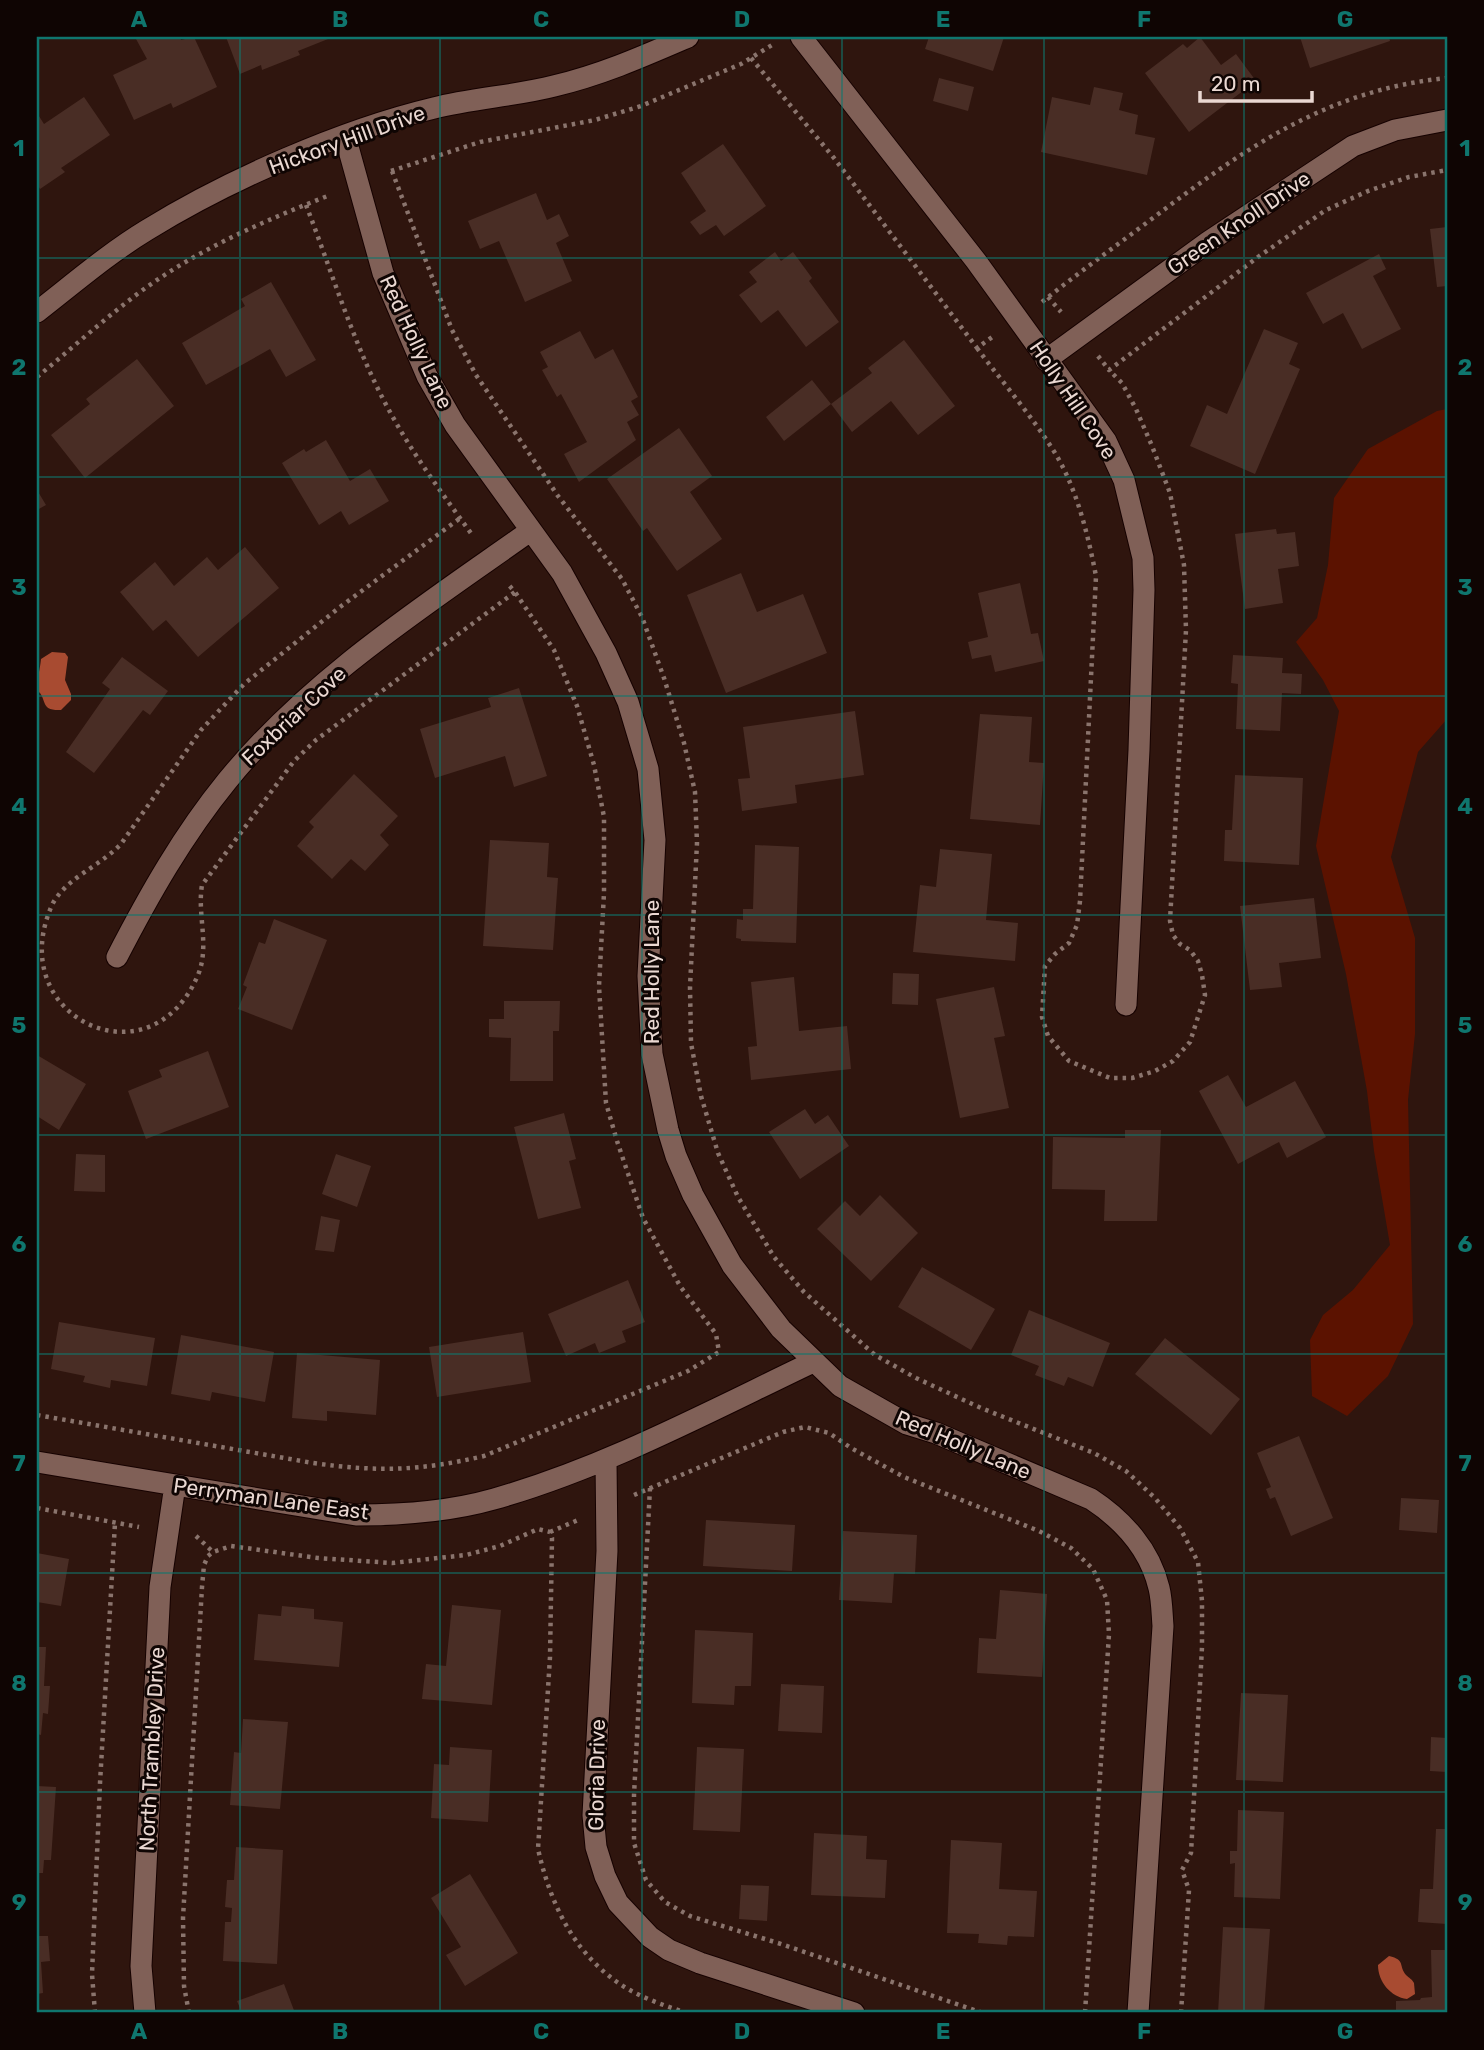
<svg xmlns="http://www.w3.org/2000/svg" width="1484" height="2050" font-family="Rubik,sans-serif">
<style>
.green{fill:#5b1200}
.water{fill:#a84b31}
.building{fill:#492d25}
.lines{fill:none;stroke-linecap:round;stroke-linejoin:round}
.street-casing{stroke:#160200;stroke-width:23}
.path{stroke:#8a746d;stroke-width:4.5;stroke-dasharray:3.5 5;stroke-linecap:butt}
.street{stroke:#806057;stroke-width:21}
.grid{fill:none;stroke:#0f766e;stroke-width:2;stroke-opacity:0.55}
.labels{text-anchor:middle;stroke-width:6;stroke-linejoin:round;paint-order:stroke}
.street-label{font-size:21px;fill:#ead8d2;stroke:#0f0503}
.neatline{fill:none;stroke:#0f766e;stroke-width:2.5}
.grid-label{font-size:23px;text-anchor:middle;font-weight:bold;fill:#0f766e}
</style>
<rect width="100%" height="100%" fill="#2f150e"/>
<path class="green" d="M1447,409V719L1418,752L1391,857L1415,938V1034L1408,1100L1413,1324L1388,1376L1347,1416L1312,1396L1310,1340L1323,1315L1353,1290L1390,1245L1374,1151L1367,1091L1346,974L1316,846L1339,711L1323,680L1296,642L1317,618L1328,565L1334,498L1368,449L1437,411Z"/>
<path class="water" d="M52,652L65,653L68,657L65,680L71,694V700L61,710C39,711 48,699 37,690C37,678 40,670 41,659Z
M1389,1956C1406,1960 1398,1965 1406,1975C1409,1978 1412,1979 1414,1983L1415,1994L1407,1999C1391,1997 1378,1982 1378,1965Z"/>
<path class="building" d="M141,37H180L181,40L194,37L217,87L173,108L171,103L134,120L113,75L147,59L136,39Z
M226,37H328V39L298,51L300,55L262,70L261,65L240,74Z
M929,37H1004L993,71L925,49Z
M1200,37L1221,65L1236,54L1256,81L1189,132L1145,73L1183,44L1187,48Z
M1300,37H1389L1390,41L1310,68Z
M939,78L974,87L968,111L933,101Z
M1094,87L1123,93L1119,110L1138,115L1135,134L1155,138L1147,175L1041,152L1052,97L1090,105Z
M84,97L110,135L61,168L65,172L40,189L37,184V113L44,124Z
M723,144L766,206L724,236L716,225L700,235L690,222L706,211L681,173Z
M536,193L547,220L559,214L569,236L556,243L572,281L525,302L499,241L480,249L468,221Z
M1447,227V286L1437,287L1430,229Z
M775,252L781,261L793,252L812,278L809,281L839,322L806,347L778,310L761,323L739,295L757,282L749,272Z
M1379,254L1386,269L1373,276L1401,329L1362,349L1343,313L1323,324L1306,293Z
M271,282L316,360L286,377L270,349L206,385L182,343L245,306L241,299Z
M1264,329L1298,343L1289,364L1300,369L1255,474L1190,446L1207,405L1227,414Z
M580,331L595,359L613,349L638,397L631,401L639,415L627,422L636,440L579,482L564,454L587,442L561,394L557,397L542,370L548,367L540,352Z
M904,340L955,406L918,435L891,401L852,432L831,404L872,373L868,368Z
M137,359L174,406L85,478L51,435L90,404L86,399Z
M812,380L831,404L784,441L766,417Z
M679,428L712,476L690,492L722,539L677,571L647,528L643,531L607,479Z
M326,440L350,481L370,469L389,501L349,525L341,511L319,525L282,463L304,449L306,452Z
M37,490L46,505L37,510Z
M1276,529L1277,534L1295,532L1299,566L1278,569L1283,603L1245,609L1235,534Z
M245,547L279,588L198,657L166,620L153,631L120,592L155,562L174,586L207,557L218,570Z
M741,573L757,612L803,594L827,653L726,693L687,595Z
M1020,583L1031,634L1038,633L1044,661L995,672L991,655L972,659L968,642L988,637L978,593Z
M1233,655L1283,658L1282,673L1302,674L1301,694L1282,693L1280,731L1236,729L1238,684L1231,683Z
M122,657L168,691L150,715L143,710L94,773L66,752L110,689L102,683Z
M519,688L547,776L514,787L505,756L435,778L420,729L491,707L488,698Z
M855,711L864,775L795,785L797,803L742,811L738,779L750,778L743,727Z
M980,714L1032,717L1029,762L1044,763L1040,825L970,819Z
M354,774L398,816L380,835L389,845L365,871L351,859L332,879L297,846L314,827L309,822Z
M1235,775L1303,778L1299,865L1224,861L1225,830H1232Z
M490,840L549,843L547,877L558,878L553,950L483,946Z
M755,845L799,847L796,943L741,941V939L736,938L737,919L743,920V909H753Z
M940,849L992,854L986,920L1018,923L1015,961L913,952L920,885L936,887Z
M1314,898L1321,958L1279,963L1282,987L1250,990L1240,906Z
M274,919L327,940L292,1030L238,1009L247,987L243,985L259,942L265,944Z
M893,973L919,974L918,1005L892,1004Z
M794,977L799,1031L847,1026L851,1069L751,1080L748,1047L757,1046L751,982Z
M994,987L1005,1036L994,1038L1009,1108L960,1118L936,999Z
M504,1001H560L559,1031H553V1081H510L511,1038L489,1037V1019H504Z
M208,1051L229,1107L146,1139L128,1091L162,1077L159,1070Z
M37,1055L86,1084L59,1130L37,1116Z
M1228,1075L1246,1107L1295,1081L1326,1137L1287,1158L1279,1142L1238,1164L1199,1091Z
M805,1109L815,1124L828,1115L849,1146L800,1179L769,1132Z
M564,1113L576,1159L569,1161L581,1208L538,1219L514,1127Z
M1125,1130H1161L1157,1221H1104L1105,1190L1052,1189L1053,1137L1125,1138Z
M76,1154L105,1155V1192L74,1191Z
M336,1154L371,1166L357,1207L322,1194Z
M880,1195L918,1233L871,1281L817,1229L845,1201L860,1216Z
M321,1216L340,1220L334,1252L315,1250Z
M922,1267L995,1309L971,1350L898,1307Z
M628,1280L645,1322L622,1331L626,1342L599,1353L595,1343L566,1356L548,1314Z
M1029,1310L1110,1343L1093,1387L1068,1377L1064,1386L1035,1375L1039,1366L1011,1355Z
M59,1322L155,1338L147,1386L111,1380L110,1388L83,1382L85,1376L51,1369Z
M523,1332L531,1382L437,1397L429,1347Z
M181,1335L274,1352L265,1402L212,1392L210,1401L171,1394Z
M1165,1338L1240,1399L1211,1435L1135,1374Z
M297,1353L380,1360L376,1415L327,1411V1421L292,1418Z
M1299,1436L1333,1518L1291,1536L1275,1497L1270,1499L1266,1489L1271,1487L1257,1453Z
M1401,1498L1439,1500L1437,1533L1399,1530Z
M706,1520L795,1525L792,1571L703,1566Z
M843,1531L917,1535L915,1574L894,1573L892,1603L839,1600Z
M37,1553L69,1559L61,1606L37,1602Z
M1000,1590L1047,1594L1042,1677L977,1673L979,1638L996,1639Z
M452,1605L501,1610L492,1705L422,1699L426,1664L446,1666Z
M282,1606L314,1609V1619L343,1622L339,1667L254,1660L258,1614L281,1616Z
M695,1630L753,1633L751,1686H735L734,1705L692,1703Z
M37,1647H46L44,1686H50L48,1714L43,1713L41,1735L37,1734Z
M781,1684L824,1686L822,1733L778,1731Z
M1241,1693L1288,1695L1283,1782L1236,1780Z
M243,1719L288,1722L280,1809L230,1805L234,1752L241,1753Z
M1431,1737L1447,1738V1772L1430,1771Z
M450,1747L492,1750L488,1822L431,1818L434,1764L449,1765Z
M697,1747L744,1749L740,1832L693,1830Z
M37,1786L56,1787L51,1860H44L43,1873H37Z
M1238,1810L1284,1812L1280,1899L1234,1897L1235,1863L1230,1864V1851H1237Z
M1436,1829H1447V1924L1418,1922L1420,1889H1433Z
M814,1833L867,1836L866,1859L887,1860L885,1898L811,1895Z
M951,1840L1002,1843L999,1889L1037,1891L1034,1937L1008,1936L1007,1945L978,1943L979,1934L947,1933Z
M236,1847L283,1850L277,1964L223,1961L225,1922H231L232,1908L225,1907L227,1880H234Z
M470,1874L518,1953L465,1986L446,1955L461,1947L431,1898Z
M741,1885L769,1886L767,1921L739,1919Z
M37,1926H39V1936H48L50,1961L41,1962L43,1993L37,1994Z
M1223,1927L1270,1929L1264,2013H1218Z
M1431,1950H1447V2013H1396V2001L1420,2000L1421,1998L1432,1997Z
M284,1984L295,2013H242L237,2001Z"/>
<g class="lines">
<g class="street-casing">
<path id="street" d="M801,37L976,261L1106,441L1124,480L1143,558L1144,590L1139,750L1126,1005
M345,136L383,273L427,376L455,425L562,573L606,653L628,702L648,769L655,840L648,976L652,1054L668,1130L676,1156L693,1195L732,1265L781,1329L840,1386L907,1424L936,1433L1091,1499C1123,1520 1150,1550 1159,1588C1162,1600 1162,1614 1163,1626L1138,2013
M37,312C73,284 109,253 147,230C228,180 342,130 434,108C473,98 515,96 554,86C601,75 644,56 688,37
M1046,360L1208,242L1353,146L1395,130L1447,120
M117,957C149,895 183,835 227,781C310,679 424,606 530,531
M606,1461L607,1551L593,1815L596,1847L605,1876L618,1903L650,1937L669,1950L700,1963L854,2013
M37,1462L356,1515C400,1515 452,1511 494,1499C606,1467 708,1412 813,1362
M145,2013L141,1966L160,1587L175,1485"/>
</g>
<path class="path" d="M751,58L834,158L977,348L995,335
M391,171L480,142L595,120L641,106L741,64L772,45
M392,171L452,330L476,375L558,496L622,579L642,617L664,678L684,743L695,792L697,843L690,987L691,1043L701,1096L718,1153L738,1197L774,1257L804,1292L875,1355L916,1378L981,1408L1094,1453L1126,1471L1155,1498L1180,1528L1198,1562L1202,1601V1647L1191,1853L1182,1870L1189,1890L1181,2013
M306,205C332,272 355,349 390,412C414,456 444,496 473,536
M1048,297L1061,312
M1042,302C1077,274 1113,248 1149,221C1243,150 1325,90 1447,78
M977,348C1003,383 1032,416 1055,453C1077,489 1088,535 1096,576L1080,901L1077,925L1069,943L1055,954L1045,966L1042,1017L1048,1036L1069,1061L1110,1078H1132L1155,1071L1173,1061L1190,1042L1205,995L1202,975L1198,961L1190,950L1180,944L1173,935L1170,921L1186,630L1184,565L1170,493L1152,446L1136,409L1122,383L1109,370
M1098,356L1109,370L1258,257L1326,210L1368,191L1409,177L1447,170
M37,377C71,349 104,319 140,292C198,249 264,221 330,195
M459,519L340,607L244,684L201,730L121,844C100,866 68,877 53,903C0,1016 150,1088 198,975C210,946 197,915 202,885L294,761L316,740L515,592L507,583
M37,1415L313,1463C378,1472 420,1471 484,1456L688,1371L719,1352L716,1334L680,1286L643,1218L617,1141L606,1103L599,986L604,893V817L594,765L577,706L554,650L515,592
M650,1488L634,1795V1843L646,1880L665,1902L690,1916L778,1943L983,2013
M634,1495L783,1432L805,1427L829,1433L851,1448L904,1477L1039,1531L1071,1548L1093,1569L1107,1600L1109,1634L1085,2013
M37,1508L139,1527
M550,1532L578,1520
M196,1536L213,1552
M95,2013L92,1974L100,1783L115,1523
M189,2013L184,1986L183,1918L202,1587L204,1565L208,1556L213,1552L231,1546L318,1558L392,1563L466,1555L500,1546L538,1529L550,1532L552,1538L550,1657L538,1849C550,1902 572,1950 617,1982C638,1997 663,2005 687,2013"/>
<use href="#street" class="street"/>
</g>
<path class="grid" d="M240,37V2013M440,37V2013M642,37V2013M842,37V2013M1044,37V2013M1244,37V2013M37,258H1447M37,477H1447M37,696H1447M37,915H1447M37,1135H1447M37,1354H1447M37,1573H1447M37,1792H1447"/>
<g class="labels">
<g class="street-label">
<text transform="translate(347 140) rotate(-20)" y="7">Hickory Hill Drive</text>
<text transform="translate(1239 223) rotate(-34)" y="7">Green Knoll Drive</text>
<text transform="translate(416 342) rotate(65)" y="7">Red Holly Lane</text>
<text transform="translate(1073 400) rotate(56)" y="7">Holly Hill Cove</text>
<text transform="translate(294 716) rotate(-43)" y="7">Foxbriar Cove</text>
<text transform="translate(652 972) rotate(-90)" y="7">Red Holly Lane</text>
<text transform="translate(963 1445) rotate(23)" y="7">Red Holly Lane</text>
<text transform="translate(271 1499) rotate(8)" y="7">Perryman Lane East</text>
<text transform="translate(152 1749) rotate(-87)" y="7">North Trambley Drive</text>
<text transform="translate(597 1775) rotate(-89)" y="7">Gloria Drive</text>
</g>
</g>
<rect width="1484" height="2050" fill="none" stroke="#0f0503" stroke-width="77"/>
<path d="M1200 91v10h112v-10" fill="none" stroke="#ead8d2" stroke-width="3.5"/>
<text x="1211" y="91" font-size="21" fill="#ead8d2" stroke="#0f0503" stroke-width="5" paint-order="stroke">20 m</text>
<rect x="38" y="38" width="1408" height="1973" class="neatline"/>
<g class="grid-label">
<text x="139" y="27">A</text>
<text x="340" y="27">B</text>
<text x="541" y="27">C</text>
<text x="742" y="27">D</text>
<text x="943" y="27">E</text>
<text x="1144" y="27">F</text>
<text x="1345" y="27">G</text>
<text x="19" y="156">1</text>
<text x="1465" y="156">1</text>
<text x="19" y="375">2</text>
<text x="1465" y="375">2</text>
<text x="19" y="595">3</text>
<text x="1465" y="595">3</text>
<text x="19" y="814">4</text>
<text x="1465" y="814">4</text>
<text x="19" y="1033">5</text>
<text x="1465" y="1033">5</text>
<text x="19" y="1252">6</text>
<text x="1465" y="1252">6</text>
<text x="19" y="1471">7</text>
<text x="1465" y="1471">7</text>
<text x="19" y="1691">8</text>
<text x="1465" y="1691">8</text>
<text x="19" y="1910">9</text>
<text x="1465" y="1910">9</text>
<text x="139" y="2039">A</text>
<text x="340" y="2039">B</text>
<text x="541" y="2039">C</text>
<text x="742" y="2039">D</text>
<text x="943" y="2039">E</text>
<text x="1144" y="2039">F</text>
<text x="1345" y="2039">G</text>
</g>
</svg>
